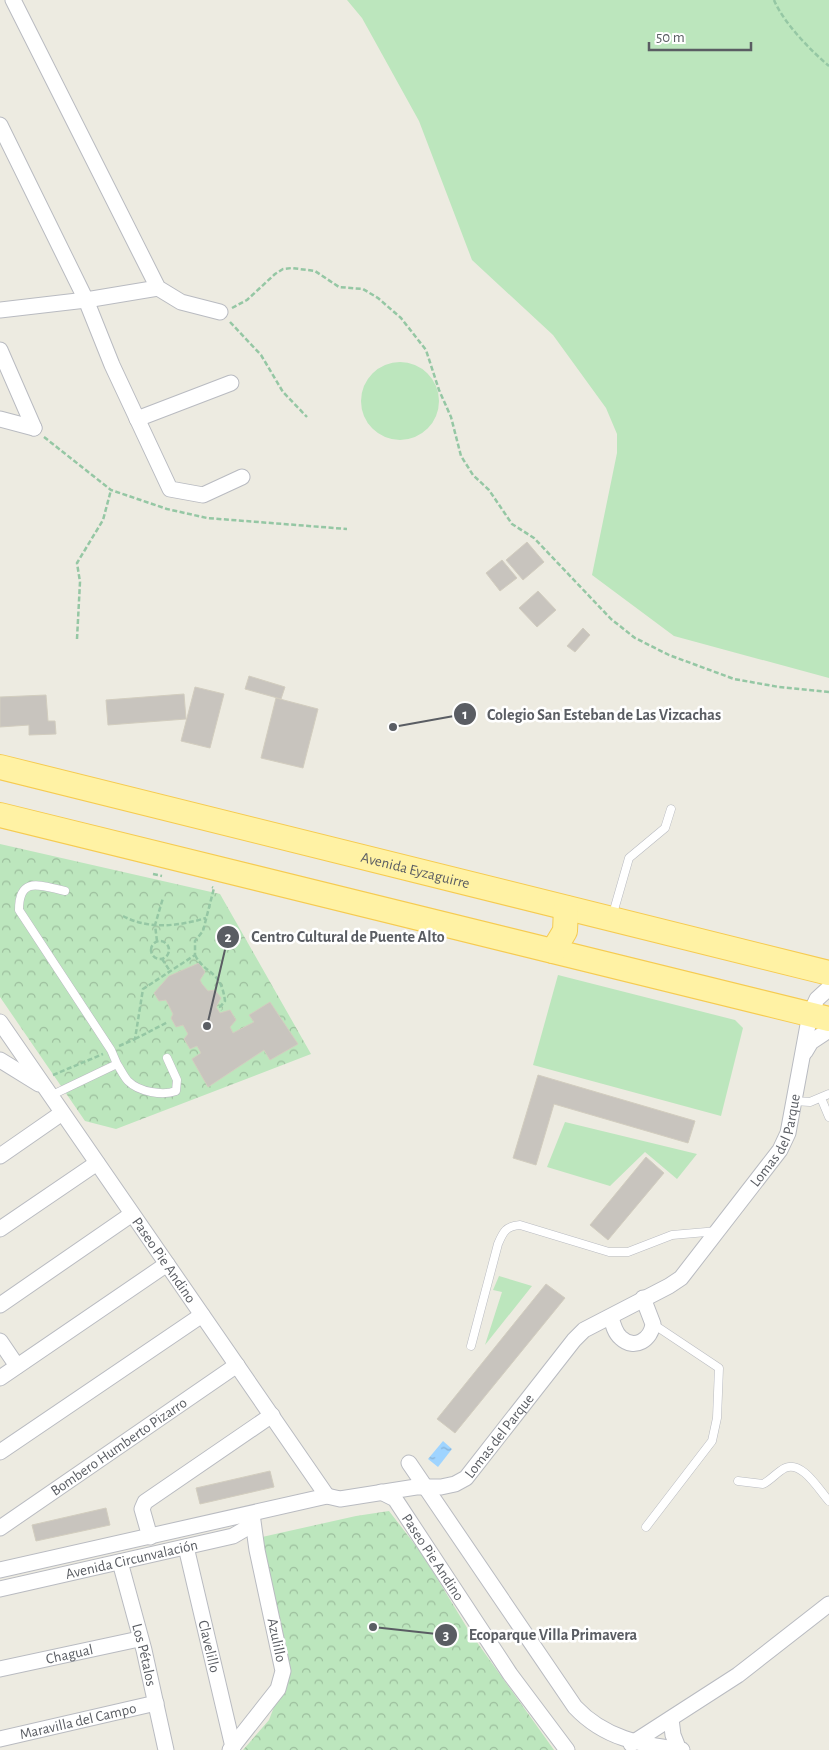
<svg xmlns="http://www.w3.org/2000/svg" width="829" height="1750" font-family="'Alegreya Sans',sans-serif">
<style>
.grass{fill:#bce6bd}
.forest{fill:url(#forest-crowns)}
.water{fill:url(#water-ripples)}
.building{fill:#c8c4be;stroke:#d2cdbf}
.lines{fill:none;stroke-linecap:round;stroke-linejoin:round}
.lane-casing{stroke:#b9bbc1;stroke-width:9}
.street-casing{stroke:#b9bbc1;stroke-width:17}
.primary-casing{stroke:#f6cb51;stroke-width:26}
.path{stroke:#95c7a4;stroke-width:2.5;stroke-dasharray:5 2.5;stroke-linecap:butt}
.lane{stroke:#fff;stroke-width:8}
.street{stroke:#fff;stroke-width:15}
.primary{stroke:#fff2a4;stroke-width:24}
.labels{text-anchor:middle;stroke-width:5;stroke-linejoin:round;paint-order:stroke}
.street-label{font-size:15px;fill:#5a5d63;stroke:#fff}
.leader{fill:none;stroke:#5a5d63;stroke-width:2}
.callout-dot{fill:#5a5d63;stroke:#fff;stroke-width:2}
.mark-label{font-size:15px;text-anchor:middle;font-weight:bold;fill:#fff}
.callout-label{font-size:16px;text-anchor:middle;font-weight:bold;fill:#5a5d63;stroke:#fff;stroke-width:5;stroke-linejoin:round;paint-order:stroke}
</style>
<defs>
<pattern id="forest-crowns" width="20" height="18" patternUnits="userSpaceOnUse" patternTransform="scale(1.25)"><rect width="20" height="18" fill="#bce6bd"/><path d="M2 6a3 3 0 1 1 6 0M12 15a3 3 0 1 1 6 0" fill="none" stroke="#9cbe9d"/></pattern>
<pattern id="water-ripples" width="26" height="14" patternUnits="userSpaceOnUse" patternTransform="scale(1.25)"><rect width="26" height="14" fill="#9fd4ff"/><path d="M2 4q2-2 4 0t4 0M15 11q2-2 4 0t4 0" fill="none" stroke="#85afd2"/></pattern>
</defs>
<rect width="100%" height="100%" fill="#edebe1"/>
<path class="grass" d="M347,0H829V678L674,636L592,575L617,453V434L606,408L553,335L472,260L419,121L362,18Z
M361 401a39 39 0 1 1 78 0a39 39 0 1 1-78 0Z
M558,975L735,1020L743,1028L721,1116L533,1065Z
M565,1122L697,1154L677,1179L645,1152L610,1186L547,1167Z
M499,1276L532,1286L485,1345L502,1292L493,1290Z"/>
<path class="forest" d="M0,844L220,894L311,1054L116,1129L85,1121L0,997Z
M389,1511L423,1555L469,1631L554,1750H243L269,1720L289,1668L262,1537L356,1516Z"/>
<path class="water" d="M443,1441L452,1449L438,1467L428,1459Z"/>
<path class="building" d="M527,542L544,562L523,580L506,560Z
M502,560L517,578L500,591L486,573Z
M538,591L556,610L537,627L519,608Z
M583,628L590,635L575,652L567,646Z
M249,676L285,687L281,699L245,689Z
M195,687L224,694L210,748L181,741Z
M184,694L186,719L108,725L106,700Z
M46,695L48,721H55L56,734L29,735V725L0,727V697Z
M276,698L318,709L303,768L261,758Z
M199,963L205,972L200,980L202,984L208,991L215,990L221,998L216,1007L220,1013L230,1010L236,1020L230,1027L233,1033L254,1022L249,1015L270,1002L298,1044L270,1060L264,1050L208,1087L192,1059L201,1053L197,1046L190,1049L184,1039L188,1034L183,1025L176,1027L171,1018L173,1014L166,1000L159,1001L154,993L169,976Z
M538,1075L695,1121L688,1143L554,1104L536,1165L513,1158Z
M646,1157L664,1173L608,1240L590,1225Z
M546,1284L565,1298L455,1433L437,1419Z
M270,1471L274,1487L200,1504L196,1488Z
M106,1508L110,1525L36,1541L32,1525Z"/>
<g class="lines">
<g class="lane-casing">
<path id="lane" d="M612,917L629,858L665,828L671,809
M117,1064C121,1070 124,1077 128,1081C139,1092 163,1096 176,1091L177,1080L167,1058
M50,1096L117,1064L111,1050L19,910C19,875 41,886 65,891
M821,1098L829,1117
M794,1101L810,1102L829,1094
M471,1346L498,1244C503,1232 506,1226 520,1225L609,1252H628L672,1235L718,1231
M738,1481L763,1484C771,1480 777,1472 785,1468C802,1460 819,1490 829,1501
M646,1527L712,1441L717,1418L719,1368L653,1324"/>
</g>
<g class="street-casing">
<g id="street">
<path d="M13,0L158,288L181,302L220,312"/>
<path d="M0,125L86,300L112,365L170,489L203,495L242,477"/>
<path d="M0,310L86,300L158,288"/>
<path d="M0,350L34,428"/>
<path d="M0,419L34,428"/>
<path d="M137,419L231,383"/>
<path id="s1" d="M0,1022L327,1496"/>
<path d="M805,1052L811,1042L829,1030"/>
<path d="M0,1060L39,1084"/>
<path d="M0,1156L62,1113"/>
<path d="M0,1229L97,1163"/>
<path d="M0,1305L132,1214"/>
<path d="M611,1317C613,1325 615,1333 621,1338C635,1351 651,1339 653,1324L643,1298"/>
<path d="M0,1341L17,1366"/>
<path d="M0,1378L167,1264"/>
<path d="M0,1452L202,1315"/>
<path d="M409,1463L575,1707C605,1739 640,1744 682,1750"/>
<path id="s2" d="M381,1492L395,1499L510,1674L567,1750"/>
<path id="s3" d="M0,1528L237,1365"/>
<path d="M150,1537L142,1509L145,1502L272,1415"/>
<path id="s4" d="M186,1547L233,1747"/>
<path id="s5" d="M120,1562L144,1650L166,1750"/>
<path id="s6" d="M0,1570L327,1496L340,1499L416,1487H441L455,1484L466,1478L574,1340L584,1330L669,1286L681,1278L780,1150L788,1133L810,1014L817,999L829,988"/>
<path id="s7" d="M0,1589L233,1536L245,1529L252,1514"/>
<path id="s8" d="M0,1669L139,1639"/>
<path d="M671,1719L673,1735L679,1750"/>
<path id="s9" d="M0,1739L156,1703"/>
<path d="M631,1744L738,1675L829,1604"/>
<path d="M230,1750L278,1689L283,1671L257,1550L252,1514"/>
</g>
</g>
<g class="primary-casing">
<g id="primary">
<path id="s10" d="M0,767L829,973"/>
<path d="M0,815L829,1019"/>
<path d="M553,951L565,931L566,908"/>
</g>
</g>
<path class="path" d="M774,0C783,22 811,51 829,66
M232,308L247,300L275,274L283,269L292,268L315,271L339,287L363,289L378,298L401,318L426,350L439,390L451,417L461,456L473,475L489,490L512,524L534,538L611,619L635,638L669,655L734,679L779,687L829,692
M230,322L261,355L283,392L307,417
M44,437L111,490L167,509L207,518L347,529
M77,639L80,582L77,563L103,520L111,490
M153,874L162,876
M123,916C149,930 179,926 206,918
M157,941L155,925L163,898
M151 950a9 9 0 1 1 18 0a9 9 0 1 1-18 0Z
M195,955C205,975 221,969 225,1001L220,1007L222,1010
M162,959L170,971
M135,1039L168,1022
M119,1046L135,1039L143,989L195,955V941L203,931L214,888L212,887
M53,1075L103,1054"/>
<use href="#lane" class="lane"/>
<use href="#street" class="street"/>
<use href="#primary" class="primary"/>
</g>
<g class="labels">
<g class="street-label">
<text dy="5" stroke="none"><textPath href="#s10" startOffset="428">Avenida Eyzaguirre</textPath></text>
<text dy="5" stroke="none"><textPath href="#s6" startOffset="946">Lomas del Parque</textPath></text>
<text dy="5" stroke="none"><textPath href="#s1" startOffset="289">Paseo Pie Andino</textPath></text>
<text dy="5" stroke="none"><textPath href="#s6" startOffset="531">Lomas del Parque</textPath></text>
<text dy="5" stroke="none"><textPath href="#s3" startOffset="144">Bombero Humberto Pizarro</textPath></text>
<text dy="5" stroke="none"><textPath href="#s2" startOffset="85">Paseo Pie Andino</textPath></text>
<text dy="5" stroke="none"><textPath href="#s7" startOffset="135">Avenida Circunvalación</textPath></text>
<text transform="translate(277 1640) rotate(78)" y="5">Azulillo</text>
<text dy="5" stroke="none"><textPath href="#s4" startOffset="102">Clavelillo</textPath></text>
<text dy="5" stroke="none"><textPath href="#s8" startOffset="71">Chagual</textPath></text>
<text dy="5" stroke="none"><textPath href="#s5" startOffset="96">Los Pétalos</textPath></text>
<text dy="5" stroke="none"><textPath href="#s9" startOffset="80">Maravilla del Campo</textPath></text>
</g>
</g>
<path class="leader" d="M393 727L465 714M207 1026L228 937M373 1627L446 1635"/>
<g class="callout-dot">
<circle cx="393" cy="727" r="5"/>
<circle cx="207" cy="1026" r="5"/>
<circle cx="373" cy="1627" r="5"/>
<circle cx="465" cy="714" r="12"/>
<circle cx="228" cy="937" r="12"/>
<circle cx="446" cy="1635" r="12"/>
</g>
<g class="mark-label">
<text x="465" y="719">1</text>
<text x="228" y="942">2</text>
<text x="446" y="1640">3</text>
</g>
<g class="callout-label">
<text x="604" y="720">Colegio San Esteban de Las Vizcachas</text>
<text x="348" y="942">Centro Cultural de Puente Alto</text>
<text x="553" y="1640">Ecoparque Villa Primavera</text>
</g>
<path d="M649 42v8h102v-8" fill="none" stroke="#5a5d63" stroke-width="2.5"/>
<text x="656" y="42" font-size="15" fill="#5a5d63" stroke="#ffffff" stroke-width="4" paint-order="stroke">50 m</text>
</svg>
